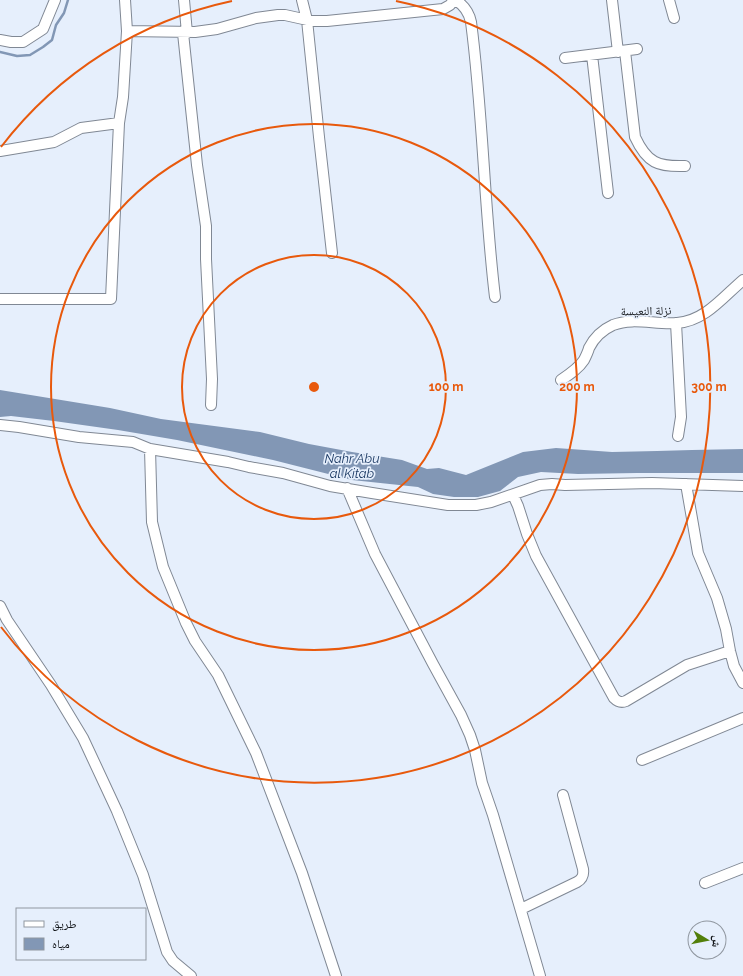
<svg xmlns="http://www.w3.org/2000/svg" width="743" height="976" font-family="Raleway,'Noto Naskh Arabic',sans-serif">
  <rect width="100%" height="100%" fill="#e6effc"/>
  <!-- water -->
  <path fill="#8297b5" d="M0,390L110,408L161,419L260,432L309,444L352,452L402,460L427,469L439,468L466,475L523,452L556,448L612,452L657,451L692,450L743,449V473H637L578,474L541,472L518,477L500,491L478,497H454L433,494L418,487L352,480L273,460L177,440L118,430L54,421L11,416L0,417Z"/>
  <g fill="none" stroke-linecap="round" stroke-linejoin="round">
    <!-- stream -->
    <path stroke="#8297b5" stroke-width="2.5" d="M0,52L17,56L30,55L43,47L52,40L56,25L64,13L68,0"/>
    <!-- minor casing -->
    <g stroke="#808894" stroke-width="12">
      <path id="minor" d="M184,0L187,33
        M302,0L307,20L319,137L332,253
        M455,0C464,5 469,13 471,22C483,113 484,206 495,297
        M612,0L618,52
        M669,0L674,18
        M127,31L195,32L217,29L256,18L278,15H285L312,21H327L443,9L450,5L454,0
        M183,33L197,165L206,226V259L212,379L211,405
        M0,40L11,42H23L43,29L55,0
        M625,51L635,137C647,163 658,167 685,166
        M592,55L608,193
        M565,58L637,49
        M0,151L54,142L81,128L119,123
        M0,299H111L119,123L123,97L127,31L125,0
        M676,323L681,417L678,436
        M561,380C570,374 579,368 584,360C586,356 588,352 589,348C594,338 602,330 613,325C633,317 656,325 677,323C705,321 723,297 743,280
        M0,425L19,427L79,437L133,442L150,449L228,462L249,467L283,473L330,486L372,493L448,505H476L491,502L540,485L552,484L565,485L652,483L743,486
        M150,449L152,522L163,567L186,623L195,641L218,675L256,753L302,873L336,976
        M686,484L698,553L717,598L726,629L730,651L734,666L743,683
        M347,488L375,554L433,664L461,715L470,735L475,750L482,783L493,815L540,976
        M513,495L518,506L527,534L536,556L614,698C618,702 621,703 626,701L687,665L730,651
        M0,606L7,620L51,685L83,738L117,811L143,875L167,952L173,961L191,976
        M642,760L743,718
        M705,883L743,868
        M521,909L577,882C582,879 584,876 583,869L563,795"/>
    </g>
    <!-- minor -->
    <use href="#minor" stroke="#fff" stroke-width="10"/>
  </g>
  <!-- distance rings -->
  <g fill="none" stroke="#e8590c" stroke-width="2">
    <circle cx="314" cy="387" r="132"/>
    <circle cx="314" cy="387" r="263"/>
    <path d="M1 147A395 395 0 0 1 232 1M396 1A395 395 0 1 1 1 627"/>
  </g>
  <g text-anchor="middle" dominant-baseline="central" stroke-width="3.5" stroke-linejoin="round" paint-order="stroke">
    <!-- street labels -->
    <g font-size="12" fill="#101317" stroke="#e6effc">
      <text transform="translate(646 311) rotate(-1)">نزلة النعيسة</text>
    </g>
    <!-- water labels -->
    <g font-size="13" font-style="italic" fill="#1c3a64" stroke="#e6effc">
      <text x="352" y="458">Nahr Abu<tspan x="352" dy="15">al Kitab</tspan></text>
    </g>
  </g>
  <circle cx="314" cy="387" r="6" fill="#e8590c" stroke="#e6effc" stroke-width="2"/>
  <g font-size="12" text-anchor="middle" font-weight="bold" fill="#e8590c" stroke="#e6effc" stroke-width="3.5" stroke-linejoin="round" paint-order="stroke">
    <text x="446" y="391">100 m</text>
    <text x="577" y="391">200 m</text>
    <text x="709" y="391">300 m</text>
  </g>
  <!-- legend -->
  <rect x="16" y="908" width="130" height="52" fill="#e6effc" stroke="#9097a0"/>
  <rect x="24" y="921" width="20" height="6" fill="#ffffff" stroke="#9097a0"/>
  <text x="52" y="928" font-size="12" fill="#101317">طريق</text>
  <rect x="24" y="938" width="20" height="12" fill="#8297b5" stroke="#9097a0"/>
  <text x="52" y="948" font-size="12" fill="#101317">مياه</text>
  <!-- north arrow -->
  <g transform="translate(707 940) rotate(100)"><circle r="19" fill="#e6effc" stroke="#9097a0"/>
  <path d="M0-3L7 15L0 10L-7 15Z" fill="#527f0a"/>
  <text y="-6" font-size="11" font-weight="bold" text-anchor="middle" fill="#101317">ش</text>
  </g>
</svg>
